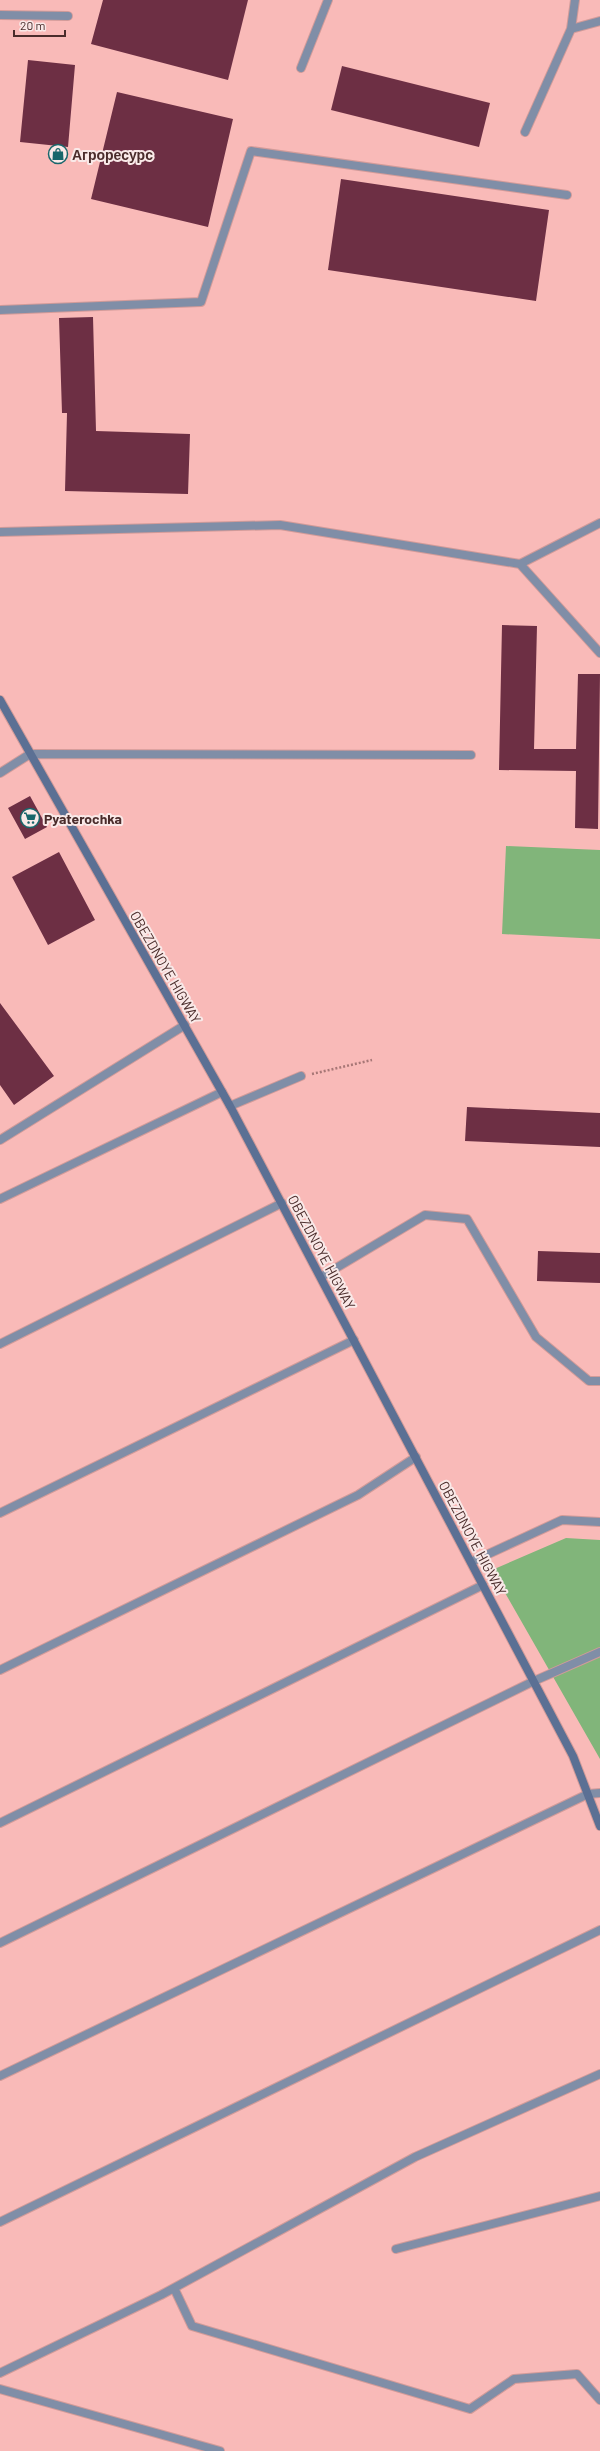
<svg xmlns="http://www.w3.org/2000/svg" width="600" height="2451" font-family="Barlow,sans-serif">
  <rect width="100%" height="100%" fill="#f9bab8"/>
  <!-- garden -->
  <path fill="#81b57a" d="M506,846L600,850V939L502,934Z
    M566,1538L600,1540V1759L492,1570Z"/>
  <!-- building -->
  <path fill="#6d2f44" d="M103,0H248L228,80L91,44Z
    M28,60L75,65L68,147L20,142Z
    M342,66L490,103L479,147L331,110Z
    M117,92L233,119L208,227L91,199Z
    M341,179L549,210L536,301L328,270Z
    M93,317L96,431L190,434L188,494L65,491L67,413H62L59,318Z
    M502,625L537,626L534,749H576L578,674H600L598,829L575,828L576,771L499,770Z
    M30,796L47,827L25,839L8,808Z
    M59,852L95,920L48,945L12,877Z
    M0,1003L54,1076L14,1105L0,1085Z
    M467,1107L600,1113V1147L465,1141Z
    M538,1251L600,1253V1283L537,1281Z"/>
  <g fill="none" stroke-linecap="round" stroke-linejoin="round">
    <!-- service casing -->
    <g stroke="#d29b99" stroke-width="10">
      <path id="service" d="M0,15L68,16
        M571,29L575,0
        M301,68L328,0
        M525,132L571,29L600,21
        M0,310L201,302L251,151L567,195
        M0,532L280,525L520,564L600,523
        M520,564L600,653
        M0,773L30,754L471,755
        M230,1106L301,1076
        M0,1140L185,1025
        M321,1277L425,1215L467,1219L536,1337L589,1381H600
        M471,1562L562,1520L600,1522
        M396,2249L600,2196
        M0,2389L220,2451"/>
    </g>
    <!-- minor casing -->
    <g stroke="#d29b99" stroke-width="10">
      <path id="minor" d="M0,1199L222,1092
        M0,1344L282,1203
        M0,1513L354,1340
        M0,1670L358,1495L416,1457
        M0,1823L483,1585
        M0,1943L534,1681L600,1652
        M0,2076L588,1794L600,1793
        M0,2222L600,1930
        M174,2288L192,2326L470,2409L514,2379L577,2374L600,2400
        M0,2373L161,2295L415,2157L600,2074"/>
    </g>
    <!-- secondary casing -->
    <g stroke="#d29b99" stroke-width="10">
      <path id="secondary" d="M0,700L230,1106L573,1756L600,1826"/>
    </g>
    <!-- path -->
    <path stroke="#a77776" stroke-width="2.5" stroke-dasharray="2 2" stroke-linecap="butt" d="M312,1074L372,1060"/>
    <!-- service -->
    <use href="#service" stroke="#808ea7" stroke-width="8"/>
    <!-- minor -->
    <use href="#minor" stroke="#808ea7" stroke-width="8"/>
    <!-- secondary -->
    <use href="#secondary" stroke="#5b7094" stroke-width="8"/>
  </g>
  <!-- icons -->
  <defs>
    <g id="shop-ring" transform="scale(1)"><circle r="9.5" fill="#f9e9e8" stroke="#18666b" stroke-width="1.5"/><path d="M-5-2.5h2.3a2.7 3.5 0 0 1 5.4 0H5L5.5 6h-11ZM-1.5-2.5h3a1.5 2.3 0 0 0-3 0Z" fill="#18666b"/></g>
    <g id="supermarket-ring" transform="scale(1)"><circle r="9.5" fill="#f9e9e8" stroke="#18666b" stroke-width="1.5"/><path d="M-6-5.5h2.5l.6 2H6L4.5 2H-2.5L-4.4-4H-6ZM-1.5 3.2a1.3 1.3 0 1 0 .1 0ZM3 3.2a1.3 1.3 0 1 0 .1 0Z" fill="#18666b"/></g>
  </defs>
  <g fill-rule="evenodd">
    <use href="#shop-ring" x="58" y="154"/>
    <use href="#supermarket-ring" x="30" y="818"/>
  </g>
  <g text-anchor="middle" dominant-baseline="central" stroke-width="4" stroke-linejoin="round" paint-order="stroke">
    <!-- poi labels -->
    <g font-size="14" font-weight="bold" fill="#4a2c2b" stroke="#f9e9e8" text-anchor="start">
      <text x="72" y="154">Агроресурс</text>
      <text x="44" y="818">Pyaterochka</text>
    </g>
    <!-- street labels -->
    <g font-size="14" fill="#4a2c2b" stroke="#f9e9e8">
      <text transform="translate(166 967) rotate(60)">OBEZDNOYE HIGWAY</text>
      <text transform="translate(322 1252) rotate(62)">OBEZDNOYE HIGWAY</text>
      <text transform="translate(473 1538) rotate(62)">OBEZDNOYE HIGWAY</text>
    </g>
  </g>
  <!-- scale -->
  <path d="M14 30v6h51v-6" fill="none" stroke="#4a2c2b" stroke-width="2"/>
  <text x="20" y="30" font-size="12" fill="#4a2c2b" stroke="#f9e9e8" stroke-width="3" paint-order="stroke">20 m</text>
</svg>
